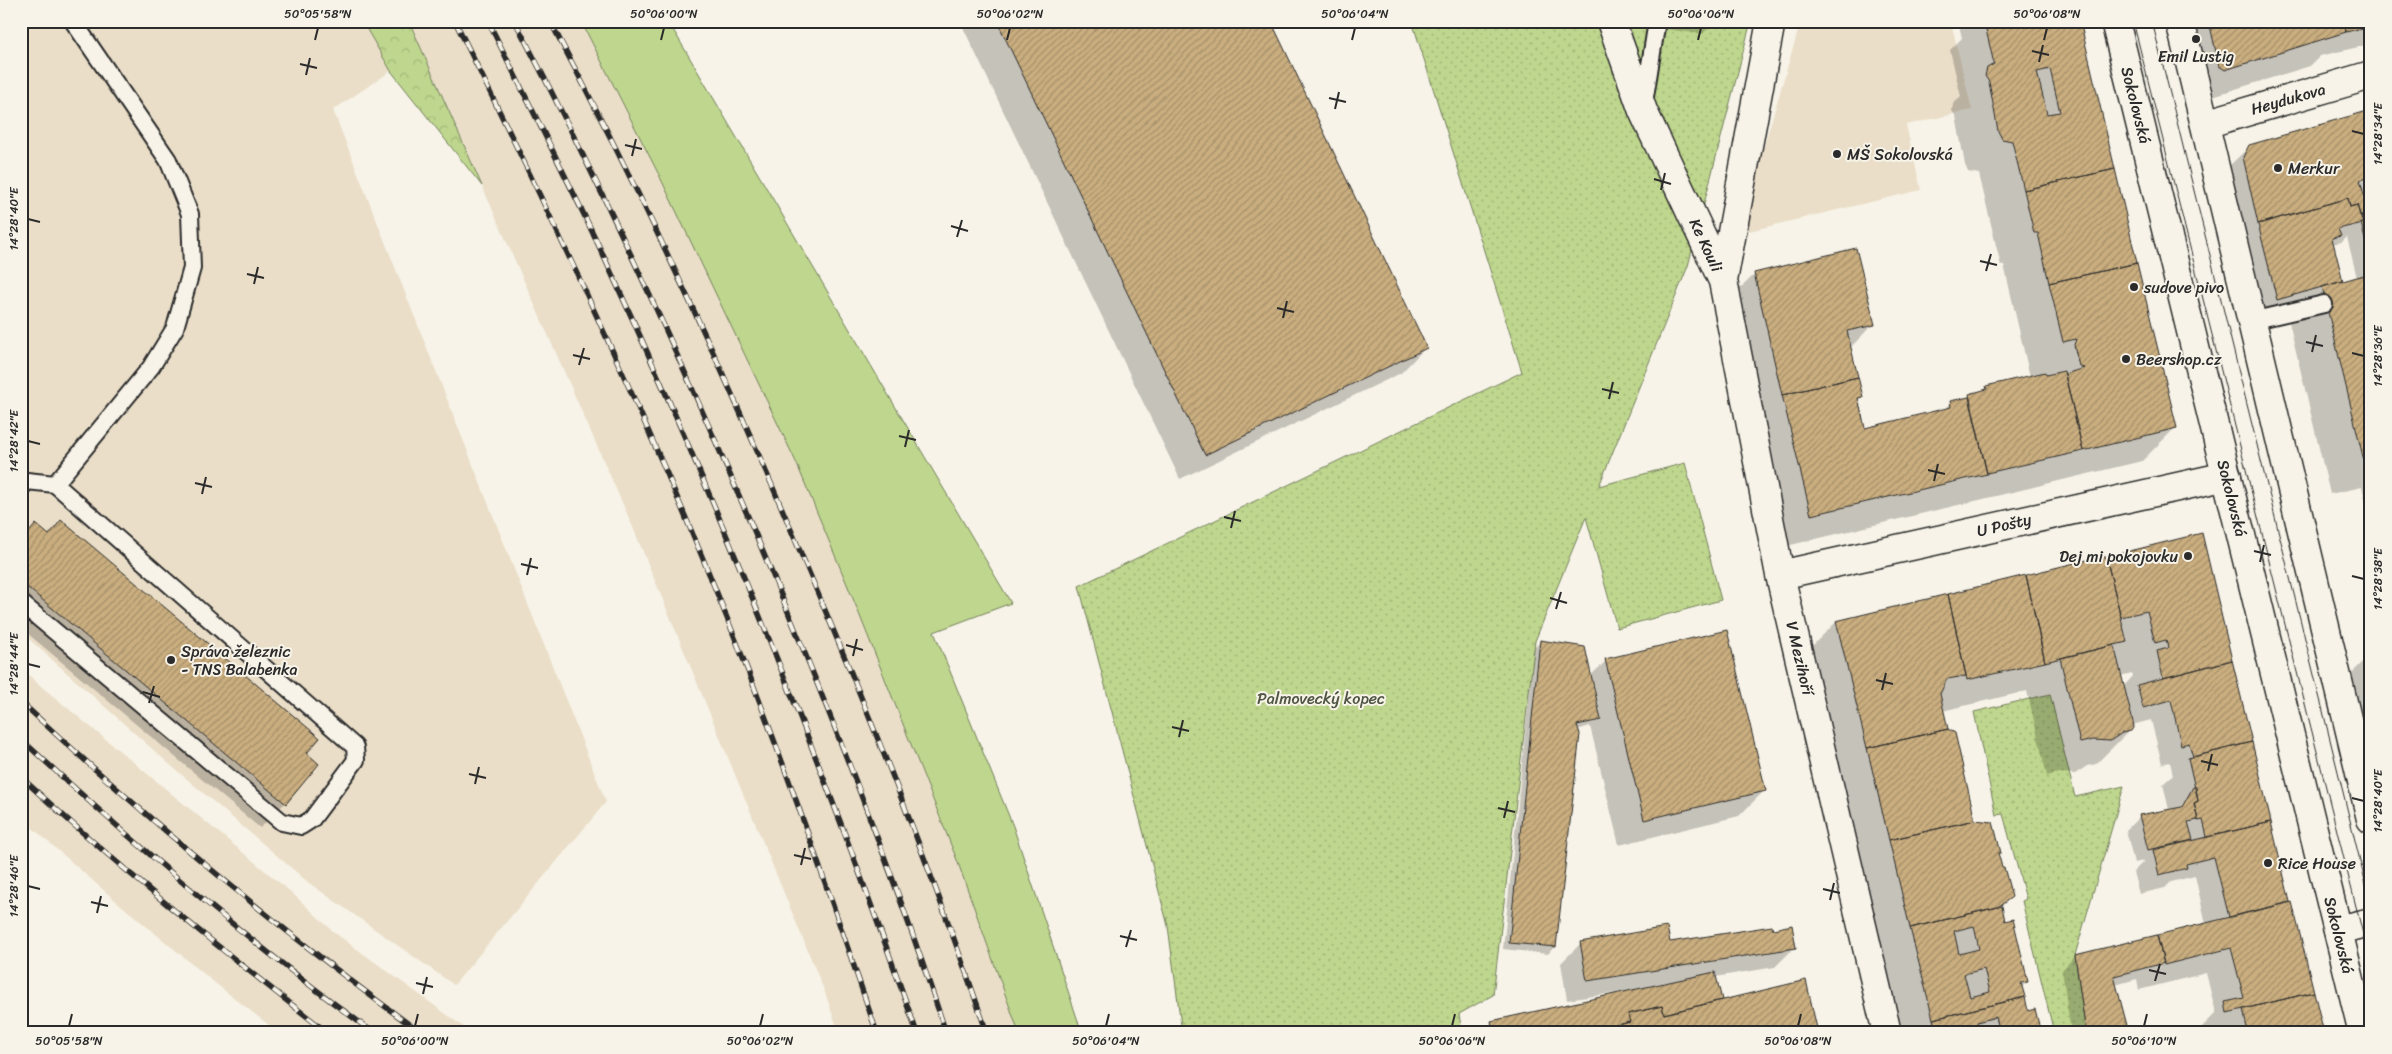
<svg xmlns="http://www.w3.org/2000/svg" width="2392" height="1054" font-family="Sriracha,sans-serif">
  <defs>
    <pattern id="forest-crowns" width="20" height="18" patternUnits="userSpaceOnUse" patternTransform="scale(1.25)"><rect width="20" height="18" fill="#bed68d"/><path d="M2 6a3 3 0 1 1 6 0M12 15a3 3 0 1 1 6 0" fill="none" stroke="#a3b87a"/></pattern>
    <pattern id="park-dots" width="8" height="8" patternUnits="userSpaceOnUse" patternTransform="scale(1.25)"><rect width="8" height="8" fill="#bed68d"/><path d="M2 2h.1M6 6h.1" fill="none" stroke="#a3b87a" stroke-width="1.8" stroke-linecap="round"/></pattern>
    <pattern id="building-hatch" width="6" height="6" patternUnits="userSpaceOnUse" patternTransform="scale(1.25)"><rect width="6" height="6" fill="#caae7f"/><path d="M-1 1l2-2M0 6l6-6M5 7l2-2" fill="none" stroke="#a48e68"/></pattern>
  </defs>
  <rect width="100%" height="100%" fill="#f7f3e8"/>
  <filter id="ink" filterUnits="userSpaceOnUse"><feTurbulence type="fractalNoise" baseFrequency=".02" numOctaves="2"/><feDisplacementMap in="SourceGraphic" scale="10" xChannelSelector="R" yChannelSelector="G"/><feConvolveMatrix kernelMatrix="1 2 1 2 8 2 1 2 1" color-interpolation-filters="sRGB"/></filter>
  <g filter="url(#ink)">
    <!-- built -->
    <path fill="#eadec8" d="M21,21H362L391,71L333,110L606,802L454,985L309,883L168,763L21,632Z
      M409,21H581L659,175L796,462L854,601L957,860L1019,1033H839L824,990L632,525Z
      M1801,21H1955L1951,22L1972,110L1906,125L1921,190L1749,231V202L1753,183Z
      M21,667L36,682L292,893L335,933L472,1033H279L215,983L116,901L21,818Z"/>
    <!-- grass -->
    <path fill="#bed68d" stroke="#74805c" d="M581,21H668L1011,603L934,632L1013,826L1082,1033H1019L957,860L854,601L796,462L659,175Z"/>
    <!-- forest -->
    <path fill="url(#forest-crowns)" stroke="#74805c" d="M362,21H409L482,186L391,71Z"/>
    <!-- park -->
    <path fill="url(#park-dots)" stroke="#74805c" d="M1412,21H1672L1710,28L1711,21H1751L1688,266L1599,486L1685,463L1721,600L1617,628L1586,517L1535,641L1493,995L1459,1014L1462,1033H1182L1168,926L1079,586L1522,372Z
      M2050,694L2075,797L2124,786L2075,955L2086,1033H2054L2022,901L2026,899L2003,814L1996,815L1974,712Z"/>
    <!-- shadow -->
    <path fill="#0003" fill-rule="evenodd" d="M960,21H1270L1426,347L1401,373L1180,479Z
      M1667,21H1710L1709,28L1702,34L1666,29Z
      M1958,21H2079L2176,427L2142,461L1778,548L1721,307L1755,274L1873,324L1850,348L1862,396L1857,401L1864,429L1944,410L1951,403L1965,399L1970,395L1983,392L1987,388L2030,377L2004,265L2001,266L1979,174L1968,172L1965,165L1956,116L1952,111L1953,104L1961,97L1950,50L1962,38Z
      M2168,21H2371V44L2320,56L2310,66L2190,103Z
      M2371,112V211L2368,212L2369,214H2371V524L2362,487L2330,494L2289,322L2305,305L2257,320L2224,178L2229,166L2250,146ZM2347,237L2357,278L2342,283L2332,244L2342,242Z
      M61,522L305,753L285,803L260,828L21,628V540L36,525L48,536Z
      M2201,535L2289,902L2286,905L2323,1033H2201L2200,1029L2216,1013L2206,973L2139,990L2137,979L2115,985L2127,1033H2071L2062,970L2075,956L2206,924L2195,876L2171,882L2165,888L2139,894L2133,872L2144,861L2134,863L2126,830L2140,816L2169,810L2163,784L2173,775L2170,762L2162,764L2151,720L2132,725L2130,730L2096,764L2087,766L2075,774L2059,773L2047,776L2027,691L1942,711L1974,821L1999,852L1997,855L2011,897L2001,907L2004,922L2027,982L2021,988L2027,1012L2039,1033H1894L1803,655L1836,622ZM2132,673L2133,676L2123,687L2120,676Z
      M1541,641L1590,676L1606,661L1765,790L1739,816L1619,845L1590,726L1577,730L1554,947L1548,954L1503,949L1534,648Z
      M2366,659H2371V853L2332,693Z
      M1772,930L1795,947L1775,967L1715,977L1721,1002L1817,1033H1481L1492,1022L1621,994V992L1567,1000L1561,963L1581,943L1669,944Z"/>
    <!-- building -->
    <path fill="url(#building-hatch)" stroke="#2b2b2b" fill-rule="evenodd" d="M997,21H1271L1427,348L1205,455Z
      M1672,21H1711L1710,28Z
      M1984,21H2080L2115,169L2024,190L2012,141L2002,139L1998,131L1989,82L1985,76L1987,68L1994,64ZM2050,69L2060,112L2047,114L2037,72Z
      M2209,21H2344L2346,32L2225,70L2219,66Z
      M2344,21H2371V26L2346,32Z
      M2371,110V176L2360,180L2369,213L2360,216L2357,205L2350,207L2348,198L2258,224L2243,157L2249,145Z
      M2115,169L2137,263L2049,283L2038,233H2034L2024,190Z
      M2348,198L2350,207L2357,205L2363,223L2338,229L2341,236L2332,238L2343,281L2277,300L2258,224Z
      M2371,212V265L2361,223H2363L2361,215Z
      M1856,248L1875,325L1847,331L1858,377L1782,395L1754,273Z
      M2137,263L2177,428L2083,451L2065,374L2084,368L2079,366L2074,345L2076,339L2063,342L2049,283Z
      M2371,273V460L2364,461L2322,287Z
      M2064,371L2083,451L1987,473L1969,394L1987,389L1986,386L2045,372L2046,375Z
      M1858,377L1863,397L1858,398L1865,428L1951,407L1950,401L1969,397L1987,474L1811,515L1782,395Z
      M2371,460V491L2364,461Z
      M61,520L320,738L307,753L319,764L286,804L21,582V541L36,524L49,535Z
      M2202,533L2232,660L2163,678L2157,651L2168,648L2166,640L2155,643L2147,611L2121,617L2106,557Z
      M2099,557H2106L2127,642L2045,662L2026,575Z
      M2026,575L2045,662L1967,680L1948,594Z
      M1948,594L1966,676L1947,679L1940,694L1948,729L1867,748L1836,621Z
      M1727,630L1766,791L1644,820L1605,659Z
      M1540,640L1585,647L1601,720L1577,725L1580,734L1556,947L1509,943Z
      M2114,645L2134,726L2131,731L2122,733L2110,741L2093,740L2080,743L2060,658Z
      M2365,658H2371V683Z
      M2232,660L2252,742L2193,757L2189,743L2181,745L2171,700L2143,708L2137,685Z
      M1948,729L1955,733L1975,820L1889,840L1867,748Z
      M2252,742L2271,822L2207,837L2203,820L2198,821V820L2194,803L2198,801L2188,758Z
      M2193,787H2196L2198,801L2194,803L2198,820L2188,822L2193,840L2148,850L2139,815L2182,807Z
      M1975,820L1993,822L2001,853H1998L2002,867H2004L2012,897L1998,907L1910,928L1889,840Z
      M2271,822L2290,902L2229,917L2214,857L2186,864L2187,868L2159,875L2153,850Z
      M2292,902L2314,992L2227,1013L2225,1002L2244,998L2231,948L2164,965L2157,935Z
      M2002,906L2005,921L2013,919L2028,982L2021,983L2025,997L1933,1019L1910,928ZM1974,926L1979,949L1959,954L1954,931ZM1984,969L1990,992L1970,997L1964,974Z
      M1792,925L1796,948L1587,981L1580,942L1667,927L1670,942L1772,926L1773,929Z
      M2157,935L2164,963L2114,976L2129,1033H2086L2075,955Z
      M1715,972L1722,1000L1664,1014L1662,1006L1628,1014L1630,1022L1584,1033H1494L1491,1021Z
      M1806,980L1818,1033H1584L1630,1022L1628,1014L1662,1006L1664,1014Z
      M2314,992L2324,1033H2248L2243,1009Z
      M2025,997L2028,1011L2035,1009L2041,1033H2000L1996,1017L1977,1022L1979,1033H1936L1933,1019Z"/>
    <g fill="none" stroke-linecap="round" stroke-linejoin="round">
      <!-- service casing -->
      <g stroke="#2b2b2b" stroke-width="20">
        <path id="service" d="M1644,103L1657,21
          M2251,321L2324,304
          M55,484L151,367L175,328L192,268L190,214L168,160L73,21
          M21,488L27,481L55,484L355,747L356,760L312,819L301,826L282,822L21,603"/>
      </g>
      <!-- minor casing -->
      <g stroke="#2b2b2b" stroke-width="31">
        <path id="minor" d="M1611,21L1643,111L1723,281L1780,575L1887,1033
          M2205,124L2371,75
          M1723,281L1771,21
          M1780,575L2227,476
          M2338,930L2371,922"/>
      </g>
      <!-- secondary casing -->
      <g stroke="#2b2b2b" stroke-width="31">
        <path id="secondary" d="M2115,21L2363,1033
          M2180,21L2371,819"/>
      </g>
      <!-- service -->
      <use href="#service" stroke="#f7f3e8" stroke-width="16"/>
      <!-- minor -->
      <use href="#minor" stroke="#f7f3e8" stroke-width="28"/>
      <!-- secondary -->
      <use href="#secondary" stroke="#f7f3e8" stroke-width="28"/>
      <!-- tram -->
      <path stroke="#2b2b2b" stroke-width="1" d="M2133,21L2371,966
        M2152,21L2371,905"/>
      <!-- rail casing -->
      <g stroke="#2b2b2b" stroke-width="5.5">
        <path id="rail" d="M455,21C552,217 646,415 727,618C782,754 829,894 877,1033
          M488,21C527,100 568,179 605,259C722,512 825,770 917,1033
          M515,21C610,202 695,389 774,578C836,727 896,879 946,1033
          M550,21C644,197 728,379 805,563C871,717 933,874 987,1033
          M21,702C148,820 281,931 421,1033
          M21,739C133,843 250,943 374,1033
          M21,777C119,868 223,951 328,1033"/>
      </g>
      <!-- rail -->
      <use href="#rail" stroke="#f7f3e8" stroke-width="4" stroke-dasharray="11" stroke-linecap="butt"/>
    </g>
  </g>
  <!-- ticks -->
  <path fill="none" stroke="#2b2b2b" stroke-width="2" d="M315,40L318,28M661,40L664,28M1007,40L1010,28M1352,40L1355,28M1698,40L1701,28M2044,40L2047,28M2032,51L2049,55M2039,62L2043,45M300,64L317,68M306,75L310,58M1329,98L1346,102M1335,109L1339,92M2352,131L2364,134M625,145L642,149M632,156L636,139M1654,179L1671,184M1661,190L1665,173M28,219L40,222M951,226L968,231M957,237L962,220M1980,261L1997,265M1986,271L1991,254M247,274L264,278M254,284L258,267M1277,308L1294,312M1283,318L1287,301M2306,342L2323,346M2312,352L2316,335M2352,353L2364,356M573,355L590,359M579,365L584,348M1602,389L1619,393M1609,399L1613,382M899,436L916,440M28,441L40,444M905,447L909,430M1928,470L1945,474M1934,481L1938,464M195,483L212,487M202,494L206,477M1224,517L1241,521M1231,528L1235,511M2254,551L2271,555M2260,562L2264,545M521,564L538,568M527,575L531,558M2352,576L2364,579M1550,598L1567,603M1556,609L1561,592M846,645L863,650M853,656L857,639M28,664L40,667M1876,680L1893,684M1882,690L1886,673M143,692L160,697M149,703L154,686M1172,727L1189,731M1179,737L1183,720M2201,761L2218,765M2208,771L2212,754M469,774L486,778M475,784L479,767M2352,798L2364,801M1498,808L1515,812M1504,818L1508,801M794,855L811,859M801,865L805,848M28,886L40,889M1823,889L1840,893M1830,900L1834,883M91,902L108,906M97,913L101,896M1120,936L1137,940M1126,947L1131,930M2149,970L2166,974M2155,981L2160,964M416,983L433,987M423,994L427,977M69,1026L72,1014M415,1026L418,1014M760,1026L763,1014M1106,1026L1109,1014M1452,1026L1455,1014M1798,1026L1801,1014M2144,1026L2147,1014"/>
  <!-- markers -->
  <g fill="#2b2b2b" stroke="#f7f3e8" stroke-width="2">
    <circle cx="2196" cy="39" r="5"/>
    <circle cx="1837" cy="154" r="5"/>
    <circle cx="2278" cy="168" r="5"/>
    <circle cx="2134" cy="287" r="5"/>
    <circle cx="2126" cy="359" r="5"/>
    <circle cx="2188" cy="556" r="5"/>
    <circle cx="171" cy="660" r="5"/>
    <circle cx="2268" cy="863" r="5"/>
  </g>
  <g text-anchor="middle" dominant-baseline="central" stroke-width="4" stroke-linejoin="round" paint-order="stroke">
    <!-- poi labels -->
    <g font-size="16" fill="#2b2b2b" stroke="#f7f3e8" text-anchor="start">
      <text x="2196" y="56" text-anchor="middle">Emil Lustig</text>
      <text x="1847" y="154">MŠ Sokolovská</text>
      <text x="2288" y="168">Merkur</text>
      <text x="2144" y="287">sudove pivo</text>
      <text x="2136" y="359">Beershop.cz</text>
      <text x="2178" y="556" text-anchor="end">Dej mi pokojovku</text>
      <text x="181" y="651">Správa železnic<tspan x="181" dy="18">- TNS Balabenka</tspan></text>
      <text x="2278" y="863">Rice House</text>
    </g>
    <!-- street labels -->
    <g font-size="16" fill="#2b2b2b" stroke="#f7f3e8">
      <text transform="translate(2288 99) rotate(-16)">Heydukova</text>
      <text transform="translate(2136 105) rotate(76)">Sokolovská</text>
      <text transform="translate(1706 245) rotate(65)">Ke Kouli</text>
      <text transform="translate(2232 498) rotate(76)">Sokolovská</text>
      <text transform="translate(2004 525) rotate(-13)">U Pošty</text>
      <text transform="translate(1800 658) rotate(77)">V Mezihoří</text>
      <text transform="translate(2339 935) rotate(76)">Sokolovská</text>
    </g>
    <!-- park labels -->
    <g font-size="16" fill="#505644" stroke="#f7f3e8">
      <text x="1321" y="698">Palmovecký kopec</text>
    </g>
  </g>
  <!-- margin -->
  <rect width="2392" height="1054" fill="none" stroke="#f7f3e8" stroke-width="55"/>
  <rect x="28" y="28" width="2336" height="998" fill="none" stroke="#2b2b2b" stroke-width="2"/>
  <g font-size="12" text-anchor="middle" fill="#2b2b2b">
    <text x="318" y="18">50°05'58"N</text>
    <text x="664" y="18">50°06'00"N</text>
    <text x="1010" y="18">50°06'02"N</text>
    <text x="1355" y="18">50°06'04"N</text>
    <text x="1701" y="18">50°06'06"N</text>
    <text x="2047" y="18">50°06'08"N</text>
    <text transform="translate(2378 134) rotate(-90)" y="4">14°28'34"E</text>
    <text transform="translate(14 219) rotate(-90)" y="4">14°28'40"E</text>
    <text transform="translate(2378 356) rotate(-90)" y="4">14°28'36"E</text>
    <text transform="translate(14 441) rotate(-90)" y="4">14°28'42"E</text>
    <text transform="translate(2378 579) rotate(-90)" y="4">14°28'38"E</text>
    <text transform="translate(14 664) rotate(-90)" y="4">14°28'44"E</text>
    <text transform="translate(2378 801) rotate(-90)" y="4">14°28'40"E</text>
    <text transform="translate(14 886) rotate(-90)" y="4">14°28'46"E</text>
    <text x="69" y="1045">50°05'58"N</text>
    <text x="415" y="1045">50°06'00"N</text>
    <text x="760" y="1045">50°06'02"N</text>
    <text x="1106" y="1045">50°06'04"N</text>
    <text x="1452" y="1045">50°06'06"N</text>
    <text x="1798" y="1045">50°06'08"N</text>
    <text x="2144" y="1045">50°06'10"N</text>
  </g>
</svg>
